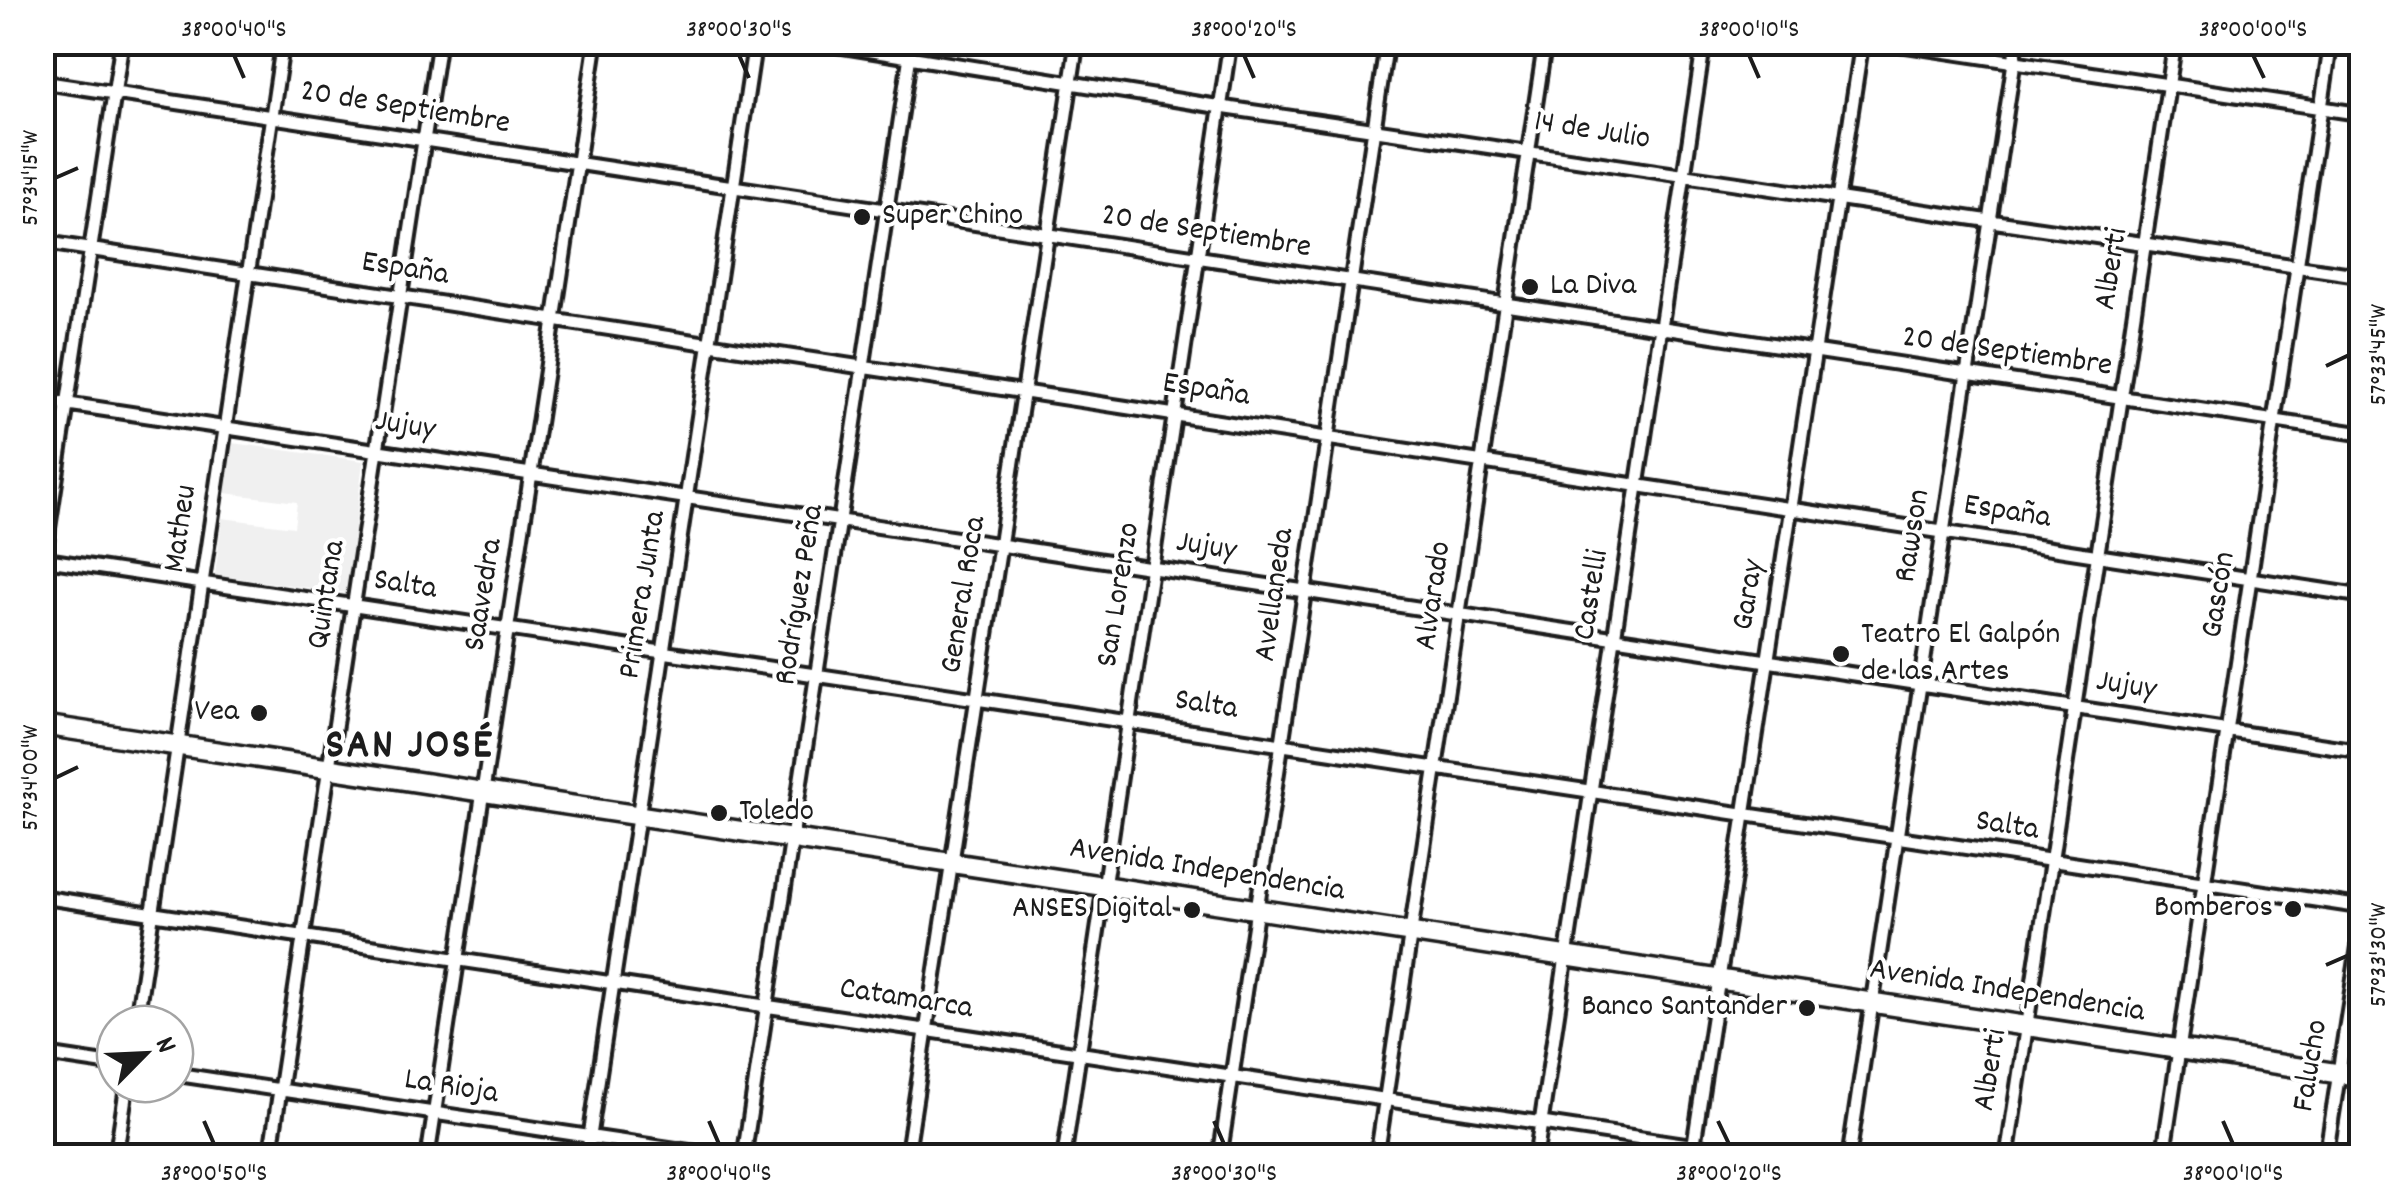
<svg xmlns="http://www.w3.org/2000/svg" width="2404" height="1199" font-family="Dekko,sans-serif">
  <rect width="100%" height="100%" fill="#fff"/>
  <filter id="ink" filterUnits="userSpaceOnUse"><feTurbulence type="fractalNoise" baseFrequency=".01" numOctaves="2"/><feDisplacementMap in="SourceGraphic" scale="20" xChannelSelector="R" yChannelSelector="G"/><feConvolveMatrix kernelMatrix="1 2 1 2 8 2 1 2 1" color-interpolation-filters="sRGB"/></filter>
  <g filter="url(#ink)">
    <!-- built -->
    <path fill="#f0f0f0" d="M232,443L363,461L347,593L215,575L222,518L294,527L297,502L225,493Z"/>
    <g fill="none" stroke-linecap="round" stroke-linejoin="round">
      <!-- minor casing -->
      <g stroke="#1c1c1c" stroke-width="19">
        <path id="minor" d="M815,42L1221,107L2362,276
          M1883,42L2362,114
          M42,82L2362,434
          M42,242L2362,596
          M42,400L2362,751
          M42,559L2362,907
          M42,571L122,42
          M42,897L1761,1156
          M136,1024L283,42
          M42,1054L115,1065
          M175,1074L719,1156
          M116,1156L127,1084
          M270,1156L439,42
          M428,1156L596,42
          M587,1156L755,42
          M744,1156L912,42
          M907,1156L1077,42
          M1064,1156L1230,42
          M1220,1156L1387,42
          M1377,1156L1545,42
          M1536,1156L1704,42
          M1692,1156L1862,42
          M1849,1156L2017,42
          M2007,1156L2175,42
          M2163,1156L2331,42
          M2326,1156L2362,924"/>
      </g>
      <!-- primary casing -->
      <g stroke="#1c1c1c" stroke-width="25">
        <path id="primary" d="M42,725L2362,1077"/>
      </g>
      <!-- minor -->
      <use href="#minor" stroke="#fff" stroke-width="11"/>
      <!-- primary -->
      <use href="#primary" stroke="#fff" stroke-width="18"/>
    </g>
  </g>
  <!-- ticks -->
  <path fill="none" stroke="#1c1c1c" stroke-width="4" d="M234,55L244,78M739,55L749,78M1244,55L1254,78M1749,55L1759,78M2253,55L2264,78M55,178L78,168M2326,366L2349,355M55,778L78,767M2326,965L2349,955M204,1121L214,1144M709,1121L719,1144M1214,1121L1224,1144M1718,1121L1729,1144M2223,1121L2233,1144"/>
  <!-- markers -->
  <g fill="#1c1c1c" stroke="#fff" stroke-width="4">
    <circle cx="862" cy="217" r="10"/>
    <circle cx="1530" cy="287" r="10"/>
    <circle cx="1841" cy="654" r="10"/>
    <circle cx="259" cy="713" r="10"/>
    <circle cx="719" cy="813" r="10"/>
    <circle cx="2293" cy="909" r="10"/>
    <circle cx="1192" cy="910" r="10"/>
    <circle cx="1807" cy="1008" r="10"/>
  </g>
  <g text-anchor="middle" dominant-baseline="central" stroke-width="8" stroke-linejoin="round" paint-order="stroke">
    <!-- street labels -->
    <g font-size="32" fill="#1c1c1c" stroke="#fff">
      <text transform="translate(405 109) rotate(9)">20 de Septiembre</text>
      <text transform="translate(1592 132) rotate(9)">14 de Julio</text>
      <text transform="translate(1206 233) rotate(9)">20 de Septiembre</text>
      <text transform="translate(2113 269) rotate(-81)">Alberti</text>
      <text transform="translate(405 270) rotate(9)">España</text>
      <text transform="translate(2007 353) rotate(8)">20 de Septiembre</text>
      <text transform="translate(1206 391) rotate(9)">España</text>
      <text transform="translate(405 427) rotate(9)">Jujuy</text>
      <text transform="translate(2007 513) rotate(9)">España</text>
      <text transform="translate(182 529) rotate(-82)">Matheu</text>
      <text transform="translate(1914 536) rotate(-81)">Rawson</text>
      <text transform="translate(1206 548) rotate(9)">Jujuy</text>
      <text transform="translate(405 586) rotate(9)">Salta</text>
      <text transform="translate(328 595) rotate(-81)">Quintana</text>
      <text transform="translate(485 595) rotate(-81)">Saavedra</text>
      <text transform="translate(644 595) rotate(-81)">Primera Junta</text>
      <text transform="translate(801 595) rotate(-81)">Rodríguez Peña</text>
      <text transform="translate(965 595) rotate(-81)">General Roca</text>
      <text transform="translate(1120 595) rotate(-81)">San Lorenzo</text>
      <text transform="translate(1276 595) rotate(-82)">Avellaneda</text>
      <text transform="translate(1593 595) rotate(-81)">Castelli</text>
      <text transform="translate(1750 595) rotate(-81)">Garay</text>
      <text transform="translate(2220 595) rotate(-81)">Gascón</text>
      <text transform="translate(1435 596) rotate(-82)">Alvarado</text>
      <text transform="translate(2126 687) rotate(9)">Jujuy</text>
      <text transform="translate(1206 706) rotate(9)">Salta</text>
      <text transform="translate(2007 827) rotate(9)">Salta</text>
      <text transform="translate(1207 871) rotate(9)">Avenida Independencia</text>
      <text transform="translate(2007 992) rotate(9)">Avenida Independencia</text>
      <text transform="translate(906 1000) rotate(9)">Catamarca</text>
      <text transform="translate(2312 1066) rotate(-81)">Falucho</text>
      <text transform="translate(1992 1070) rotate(-81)">Alberti</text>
      <text transform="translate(451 1088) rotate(9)">La Rioja</text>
    </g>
    <!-- poi labels -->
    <g font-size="32" fill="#1c1c1c" stroke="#fff" text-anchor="start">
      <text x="882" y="217">Super Chino</text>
      <text x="1550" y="287">La Diva</text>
      <text x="1861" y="636">Teatro El Galpón<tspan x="1861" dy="37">de las Artes</tspan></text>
      <text x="239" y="713" text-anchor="end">Vea</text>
      <text x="739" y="813">Toledo</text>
      <text x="2273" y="909" text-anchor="end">Bomberos</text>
      <text x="1172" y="910" text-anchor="end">ANSES Digital</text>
      <text x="1787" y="1008" text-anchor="end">Banco Santander</text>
    </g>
    <!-- district labels -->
    <g font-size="42" font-weight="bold" letter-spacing="2.5" fill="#1c1c1c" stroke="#fff">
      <text x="410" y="748">SAN JOSÉ</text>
    </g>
  </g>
  <!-- margin -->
  <rect width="2404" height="1199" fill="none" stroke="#fff" stroke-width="110"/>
  <!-- north arrow -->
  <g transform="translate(145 1054) rotate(66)"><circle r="48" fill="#ffffff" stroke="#a4a4a4" stroke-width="2.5"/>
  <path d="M0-8L18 38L0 25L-18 38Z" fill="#1c1c1c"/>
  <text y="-15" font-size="28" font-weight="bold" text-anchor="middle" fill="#1c1c1c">N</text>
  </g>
  <rect x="55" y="55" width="2294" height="1089" fill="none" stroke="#1c1c1c" stroke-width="4"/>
  <g font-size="25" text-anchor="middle" fill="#1c1c1c">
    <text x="234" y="36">38°00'40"S</text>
    <text x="739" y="36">38°00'30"S</text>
    <text x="1244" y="36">38°00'20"S</text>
    <text x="1749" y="36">38°00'10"S</text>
    <text x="2253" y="36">38°00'00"S</text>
    <text transform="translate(28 178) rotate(-90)" y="9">57°34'15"W</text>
    <text transform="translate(2376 355) rotate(-90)" y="9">57°33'45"W</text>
    <text transform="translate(28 778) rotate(-90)" y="9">57°34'00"W</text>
    <text transform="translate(2376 955) rotate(-90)" y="9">57°33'30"W</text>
    <text x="214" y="1180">38°00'50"S</text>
    <text x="719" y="1180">38°00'40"S</text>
    <text x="1224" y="1180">38°00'30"S</text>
    <text x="1729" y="1180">38°00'20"S</text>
    <text x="2233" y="1180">38°00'10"S</text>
  </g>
</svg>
